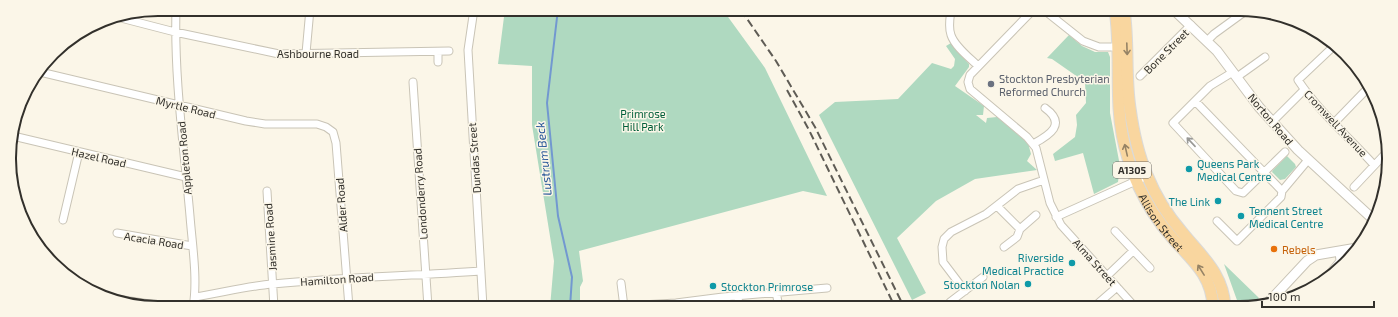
<svg xmlns="http://www.w3.org/2000/svg" width="1398" height="317" font-family="'Exo 2',sans-serif">
  <rect width="100%" height="100%" fill="#fbf6e8"/>
  <!-- green -->
  <path fill="#afd9c0" d="M505,9L723,10L765,68L827,196L803,191L579,251L583,281L580,287V307H550L554,261L532,125V66L498,64Z
    M1069,35L1082,46L1095,52H1108L1110,57V113L1120,166L1118,182L1094,194L1083,153L1055,161L1053,154L1075,137L1077,125L1076,115L1086,103L1085,82L1052,59L1047,58Z
    M951,43L969,64V67L955,86L984,106L983,115H976L986,123L987,118L997,117L1028,143L1031,154L1027,161L1037,170L975,179L936,201L897,238L926,293L912,300L819,115L835,102L898,99L932,63L951,69L954,66L955,59L946,46Z
    M1287,156L1295,164L1296,167L1285,179L1280,180L1272,172L1273,170Z
    M1224,264L1259,298L1249,307H1241L1238,303Z"/>
  <g fill="none" stroke-linecap="round" stroke-linejoin="round">
    <!-- stream -->
    <path stroke="#7298d0" stroke-width="2" d="M558,9L547,103L558,216L572,277L570,307"/>
    <!-- minor casing -->
    <g stroke="#c9c4b6" stroke-width="9">
      <path id="minor" d="M176,9C174,78 184,147 190,216C192,243 198,280 193,307
        M474,9L468,50L483,307
        M951,10C950,18 948,27 951,35C955,47 970,58 978,66
        M1033,10L970,75L968,82L970,89L1027,137L1036,148L1050,203L1061,225L1135,307
        M1044,10L1083,41L1099,47H1117
        M117,17L175,32L279,54L449,51
        M1207,41L1214,34L1247,10
        M1334,46L1298,80C1319,112 1349,137 1374,165
        M306,53L310,9
        M438,62V52
        M40,72L246,121L265,124H317L326,127L333,132L336,143L349,307
        M1233,72L1210,86L1173,123L1236,191L1243,193L1285,152
        M1140,76L1191,25
        M1237,77L1265,57
        M413,82L428,307
        M1195,101L1282,191
        M1272,122L1304,90
        M1334,123L1368,88
        M13,136L186,177
        M1033,144C1050,135 1067,124 1045,108
        M1354,187L1386,153
        M267,191L274,307
        M997,206L1020,229
        M1056,217L1147,176
        M63,220L79,152
        M1217,221L1237,241L1281,197L1282,191L1308,160
        M1115,231L1150,268
        M117,233L192,246
        M1004,247L1017,237L1020,229L1036,215
        M1330,275L1331,272L1340,261L1339,251
        M1107,276L1133,251
        M621,283L624,307
        M965,291L943,262L942,247L944,239L951,232L986,214L1018,189L1044,180
        M776,292L779,307
        M738,296L739,307
        M195,297C221,293 247,286 273,284C342,277 412,276 481,271
        M117,299L169,307
        M950,302L983,277
        M624,306L676,303L723,297L827,288
        M1094,307L1117,287"/>
    </g>
    <!-- tertiary casing -->
    <g stroke="#c9c4b6" stroke-width="11">
      <path id="tertiary" d="M1174,10L1217,51L1259,107L1298,150L1375,221
        M1266,305L1307,261L1316,255L1357,248"/>
    </g>
    <!-- primary casing -->
    <g stroke="#dadad9" stroke-width="13">
      <g id="primary">
        <path id="s1" d="M1115,10C1120,42 1117,75 1119,108C1121,145 1133,180 1152,211C1159,222 1166,231 1174,240C1193,261 1212,276 1213,307"/>
        <path d="M1124,10C1129,42 1125,75 1130,108C1133,130 1138,154 1147,175C1155,195 1168,216 1182,232C1202,257 1223,273 1225,307"/>
      </g>
    </g>
    <!-- minor -->
    <use href="#minor" stroke="#fff" stroke-width="7"/>
    <!-- tertiary -->
    <use href="#tertiary" stroke="#fff" stroke-width="9"/>
    <!-- primary -->
    <use href="#primary" stroke="#f9d69f" stroke-width="11"/>
    <!-- rail -->
    <path stroke="#5f5c55" stroke-width="2" stroke-dasharray="8 4" stroke-linecap="butt" d="M741,10L776,61L815,127L904,307
      M787,90L809,130L895,307"/>
  </g>
  <!-- one-way arrows -->
  <defs><path id="oneway-shaft" d="M-6 0H5M1.5-3L5.5 0L1.5 3" fill="none" stroke-width="1.6" stroke-linecap="round" stroke-linejoin="round"/></defs>
  <g stroke="#968365">
    <use href="#oneway-shaft" transform="translate(1127 49) rotate(88)"/>
    <use href="#oneway-shaft" transform="translate(1126 150) rotate(-103)"/>
    <use href="#oneway-shaft" transform="translate(1201 270) rotate(-122)"/>
  </g>
  <use stroke="#989895" href="#oneway-shaft" transform="translate(1191 142) rotate(-133)"/>
  <!-- markers -->
  <circle fill="#6b7280" stroke="#fbf6e8" stroke-width="1.5" cx="991" cy="84" r="4"/>
  <g fill="#0f9aa8" stroke="#fbf6e8" stroke-width="1.5">
    <circle cx="1189" cy="169" r="4"/>
    <circle cx="1218" cy="201" r="4"/>
    <circle cx="1241" cy="216" r="4"/>
    <circle cx="1072" cy="263" r="4"/>
    <circle cx="1028" cy="284" r="4"/>
    <circle cx="713" cy="286" r="4"/>
  </g>
  <circle fill="#e8710a" stroke="#fbf6e8" stroke-width="1.5" cx="1274" cy="249" r="4"/>
  <g text-anchor="middle" dominant-baseline="central" stroke-width="3" stroke-linejoin="round" paint-order="stroke">
    <!-- shield labels -->
    <rect fill="#fbf6e8" stroke="#6e6b64" stroke-width="1" x="1113" y="162" width="38" height="16" rx="3"/>
    <g font-size="10" font-weight="bold" fill="#32302b">
      <text x="1132" y="170">A1305</text>
    </g>
    <!-- street labels -->
    <g font-size="11" fill="#32302b" stroke="#fbf6e8">
      <text transform="translate(1166 51) rotate(-45)">Bone Street</text>
      <text x="318" y="53">Ashbourne Road</text>
      <text transform="translate(186 107) rotate(14)">Myrtle Road</text>
      <text transform="translate(1271 119) rotate(50)">Norton Road</text>
      <text transform="translate(1336 123) rotate(47)">Cromwell Avenue</text>
      <text transform="translate(99 157) rotate(13)">Hazel Road</text>
      <text transform="translate(184 158) rotate(-95)">Appleton Road</text>
      <text transform="translate(474 158) rotate(-94)">Dundas Street</text>
      <text transform="translate(420 194) rotate(-94)">Londonderry Road</text>
      <text transform="translate(341 205) rotate(-94)">Alder Road</text>
      <text stroke="none"><textPath href="#s1" startOffset="222">Allison Street</textPath></text>
      <text transform="translate(270 237) rotate(-94)">Jasmine Road</text>
      <text transform="translate(154 240) rotate(9)">Acacia Road</text>
      <text transform="translate(1095 262) rotate(48)">Alma Street</text>
      <text transform="translate(337 279) rotate(-4)">Hamilton Road</text>
    </g>
    <!-- worship labels -->
    <g font-size="11" fill="#5b616d" stroke="#fbf6e8" text-anchor="start">
      <text x="999" y="78">Stockton Presbyterian<tspan x="999" dy="13">Reformed Church</tspan></text>
    </g>
    <!-- park labels -->
    <g font-size="11" fill="#005e39" stroke="#fbf6e8">
      <text x="643" y="113">Primrose<tspan x="643" dy="13">Hill Park</tspan></text>
    </g>
    <!-- culture labels -->
    <g font-size="11" fill="#0d838f" stroke="#fbf6e8" text-anchor="start">
      <text x="1197" y="163">Queens Park<tspan x="1197" dy="13">Medical Centre</tspan></text>
      <text x="1210" y="201" text-anchor="end">The Link</text>
      <text x="1249" y="210">Tennent Street<tspan x="1249" dy="13">Medical Centre</tspan></text>
      <text x="1064" y="257" text-anchor="end">Riverside<tspan x="1064" dy="13">Medical Practice</tspan></text>
      <text x="1020" y="284" text-anchor="end">Stockton Nolan</text>
      <text x="721" y="286">Stockton Primrose</text>
    </g>
    <!-- food labels -->
    <g font-size="11" fill="#c56008" stroke="#fbf6e8" text-anchor="start">
      <text x="1282" y="249">Rebels</text>
    </g>
    <!-- water labels -->
    <g font-size="12" font-style="italic" fill="#225397" stroke="#fbf6e8">
      <text transform="translate(543 159) rotate(-96)">Lustrum Beck</text>
    </g>
  </g>
  <!-- crop -->
  <path d="M0 0H1398V317H0ZM158 16H1240A142 142 0 0 1 1382 158V159A142 142 0 0 1 1240 301H158A142 142 0 0 1 16 159V158A142 142 0 0 1 158 16Z" fill="#fbf6e8" fill-rule="evenodd"/>
  <path fill="none" stroke="#32302b" stroke-width="2" d="M158 16H1240A142 142 0 0 1 1382 158V159A142 142 0 0 1 1240 301H158A142 142 0 0 1 16 159V158A142 142 0 0 1 158 16Z"/>
  <!-- scale -->
  <path d="M1262 301v6h112v-6" fill="none" stroke="#32302b" stroke-width="2"/>
  <text x="1268" y="301" font-size="12" fill="#32302b" stroke="#fbf6e8" stroke-width="3" paint-order="stroke">100 m</text>
</svg>
